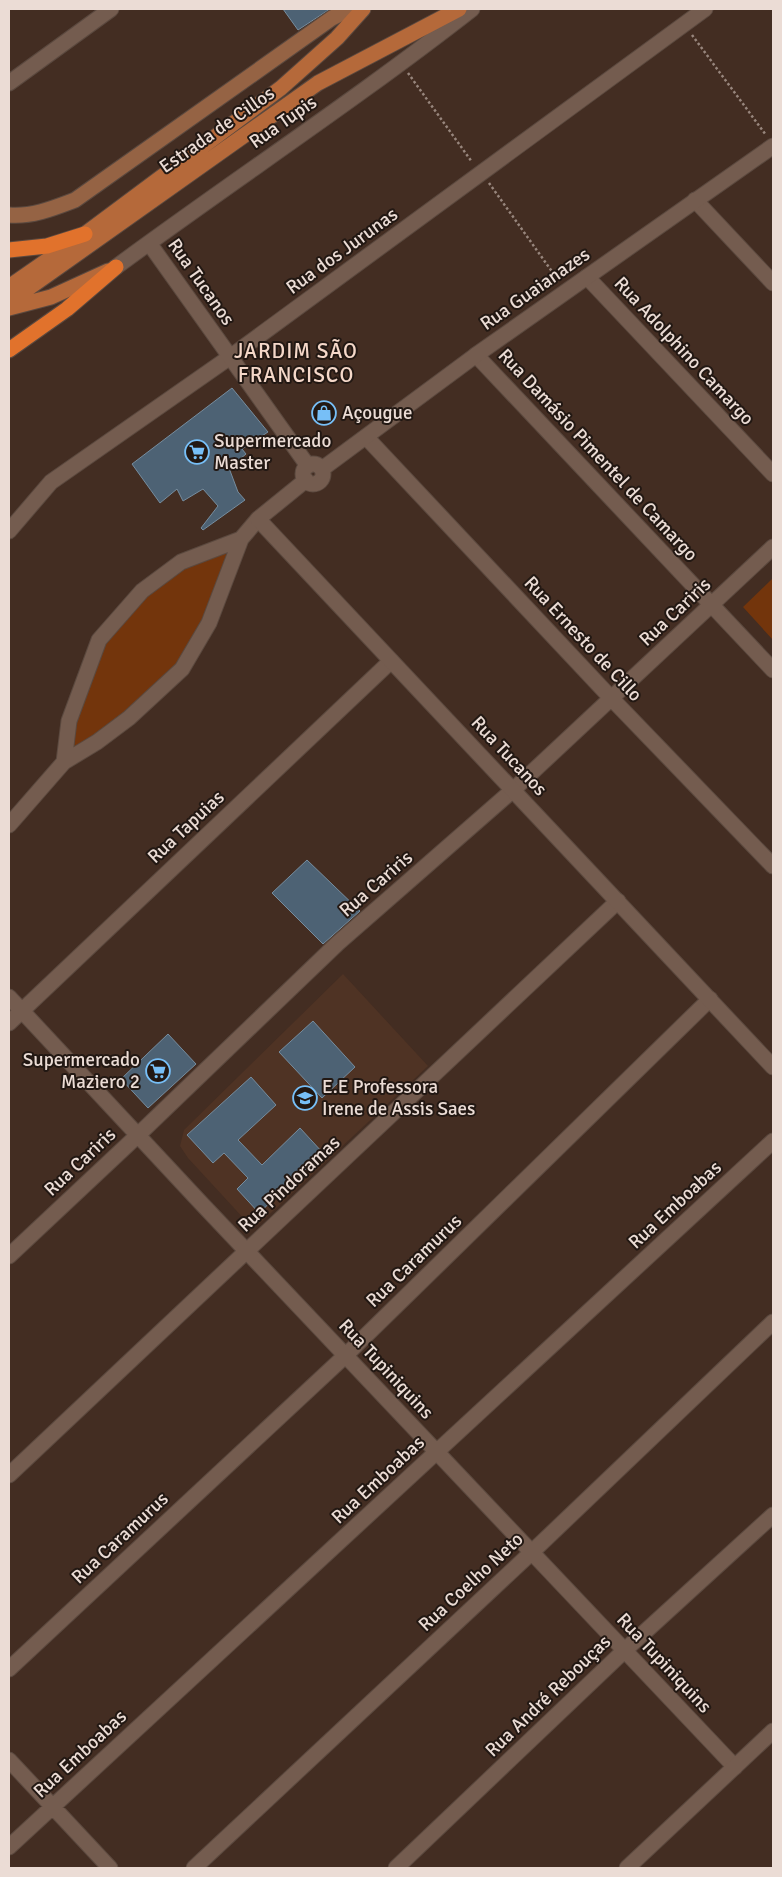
<svg xmlns="http://www.w3.org/2000/svg" width="782" height="1877" font-family="Signika,sans-serif">
  <rect width="100%" height="100%" fill="#432d22"/>
  <!-- built -->
  <path fill="#4f3324" d="M343,974L428,1066L257,1226L246,1221L188,1158L180,1146L184,1130Z"/>
  <!-- green -->
  <path fill="#73350c" d="M241,539L182,669L64,762L99,640L142,591Z
    M773,578V640L743,607Z"/>
  <!-- building -->
  <path fill="#4d6274" stroke="#768d9f" d="M283,9H330L298,30Z
    M232,388L268,432L242,449L246,454L229,468L238,492L245,500L203,530L201,528L218,506L203,489L183,501L177,489L160,503L132,464Z
    M307,860L360,911L323,944L272,893Z
    M313,1021L355,1067L322,1098L279,1052Z
    M168,1034L196,1064L148,1108L121,1079Z
    M251,1077L276,1105L238,1140L262,1165L300,1128L323,1153L259,1213L237,1189L248,1178L224,1153L213,1163L187,1135Z"/>
  <g fill="none" stroke-linecap="round" stroke-linejoin="round">
    <!-- minor casing -->
    <g stroke="#5b493f" stroke-width="17">
      <path id="minor" d="M9,83L111,9
        M695,200L773,283
        M587,277L773,474
        M476,355L773,670
        M366,437L612,699L773,866
        M9,531L51,482L230,357L705,9
        M64,762L69,721L99,640L142,591L181,562L241,539
        M9,825L64,762L97,742L129,718L182,669L209,623L241,539L258,519
        M9,997L201,1203L735,1767
        M9,1023L391,661
        M9,1256L138,1135L338,943L513,790L773,547
        M9,1475L618,901
        M9,1669L346,1355L710,999
        M9,1760L110,1868
        M9,1847L773,1141
        M194,1868L532,1552L773,1322
        M396,1868L625,1650L773,1515"/>
    </g>
    <!-- tertiary casing -->
    <g stroke="#5b493f" stroke-width="17">
      <path id="tertiary" d="M149,243L308,466
        M116,267C234,180 357,99 472,9
        M303 474a10 10 0 1 1 20 0a10 10 0 1 1-20 0Z
        M322,469L476,355L773,146
        M306,480L258,519L773,1067
        M627,1868L773,1731"/>
    </g>
    <!-- secondary casing -->
    <g stroke="#5b493f" stroke-width="17">
      <path id="secondary" d="M9,215C32,217 54,208 75,200L332,18L350,9"/>
    </g>
    <!-- primary casing -->
    <g stroke="#5b493f" stroke-width="17">
      <path id="primary" d="M9,287L85,234L281,88L337,38L363,9
        M9,302L318,83L459,9
        M9,308L51,297L108,271"/>
    </g>
    <!-- motorway casing -->
    <g stroke="#5b493f" stroke-width="17">
      <path id="motorway" d="M9,250L47,246L85,234
        M9,350L67,309L116,267"/>
    </g>
    <!-- path -->
    <path stroke="#98867d" stroke-width="2.5" stroke-dasharray="2.5 2.5" stroke-linecap="butt" d="M692,35L766,135
      M408,73L472,162
      M489,183L558,280"/>
    <!-- minor -->
    <use href="#minor" stroke="#745c4f" stroke-width="15"/>
    <!-- tertiary -->
    <use href="#tertiary" stroke="#745c4f" stroke-width="15"/>
    <!-- secondary -->
    <use href="#secondary" stroke="#956344" stroke-width="15"/>
    <!-- primary -->
    <use href="#primary" stroke="#b5693a" stroke-width="15"/>
    <!-- motorway -->
    <use href="#motorway" stroke="#e1722c" stroke-width="15"/>
  </g>
  <!-- icons -->
  <defs>
    <g id="shop-ring" transform="scale(1.25)"><circle r="9.5" fill="#221813" stroke="#77bff7" stroke-width="1.5"/><path d="M-5-2.5h2.3a2.7 3.5 0 0 1 5.4 0H5L5.5 6h-11ZM-1.5-2.5h3a1.5 2.3 0 0 0-3 0Z" fill="#77bff7"/></g>
    <g id="supermarket-ring" transform="scale(1.25)"><circle r="9.5" fill="#221813" stroke="#77bff7" stroke-width="1.5"/><path d="M-6-5.5h2.5l.6 2H6L4.5 2H-2.5L-4.4-4H-6ZM-1.5 3.2a1.3 1.3 0 1 0 .1 0ZM3 3.2a1.3 1.3 0 1 0 .1 0Z" fill="#77bff7"/></g>
    <g id="school-ring" transform="scale(1.25)"><circle r="9.5" fill="#221813" stroke="#77bff7" stroke-width="1.5"/><path d="M0-5L7-2L0 1L-7-2ZM-4 1L0 2.5L4 1V4Q0 6-4 4Z" fill="#77bff7"/></g>
  </defs>
  <g fill-rule="evenodd">
    <use href="#shop-ring" x="324" y="413"/>
    <use href="#supermarket-ring" x="197" y="452"/>
    <use href="#supermarket-ring" x="158" y="1071"/>
    <use href="#school-ring" x="305" y="1098"/>
  </g>
  <g text-anchor="middle" dominant-baseline="central" stroke-width="4" stroke-linejoin="round" paint-order="stroke">
    <!-- street labels -->
    <g font-size="19" fill="#ebdcd5" stroke="#221813">
      <text transform="translate(283 122) rotate(-35)">Rua Tupis</text>
      <text transform="translate(217 130) rotate(-35)">Estrada de Cillos</text>
      <text transform="translate(342 251) rotate(-36)">Rua dos Jurunas</text>
      <text transform="translate(201 282) rotate(55)">Rua Tucanos</text>
      <text transform="translate(535 289) rotate(-35)">Rua Guaianazes</text>
      <text transform="translate(684 351) rotate(47)">Rua Adolphino Camargo</text>
      <text transform="translate(598 455) rotate(47)">Rua Damásio Pimentel de Camargo</text>
      <text transform="translate(675 612) rotate(-43)">Rua Cariris</text>
      <text transform="translate(583 639) rotate(47)">Rua Ernesto de Cillo</text>
      <text transform="translate(509 756) rotate(47)">Rua Tucanos</text>
      <text transform="translate(186 827) rotate(-43)">Rua Tapuias</text>
      <text transform="translate(376 884) rotate(-41)">Rua Cariris</text>
      <text transform="translate(80 1162) rotate(-43)">Rua Cariris</text>
      <text transform="translate(289 1184) rotate(-43)">Rua Pindoramas</text>
      <text transform="translate(675 1205) rotate(-43)">Rua Emboabas</text>
      <text transform="translate(414 1261) rotate(-44)">Rua Caramurus</text>
      <text transform="translate(386 1369) rotate(47)">Rua Tupiniquins</text>
      <text transform="translate(378 1480) rotate(-43)">Rua Emboabas</text>
      <text transform="translate(120 1538) rotate(-43)">Rua Caramurus</text>
      <text transform="translate(471 1582) rotate(-43)">Rua Coelho Neto</text>
      <text transform="translate(664 1663) rotate(47)">Rua Tupiniquins</text>
      <text transform="translate(548 1696) rotate(-44)">Rua André Rebouças</text>
      <text transform="translate(80 1754) rotate(-43)">Rua Emboabas</text>
    </g>
    <!-- poi labels -->
    <g font-size="19" fill="#ebdcd5" stroke="#221813" text-anchor="start">
      <text x="342" y="413">Açougue</text>
      <text x="214" y="441">Supermercado<tspan x="214" dy="22">Master</tspan></text>
      <text x="140" y="1060" text-anchor="end">Supermercado<tspan x="140" dy="22">Maziero 2</tspan></text>
      <text x="322" y="1087">E.E Professora<tspan x="322" dy="22">Irene de Assis Saes</tspan></text>
    </g>
    <!-- quarter labels -->
    <g font-size="21" letter-spacing="1" fill="#f5d8c9" stroke="#221813">
      <text x="296" y="351">JARDIM SÃO<tspan x="296" dy="24">FRANCISCO</tspan></text>
    </g>
  </g>
  <!-- border -->
  <rect width="782" height="1877" fill="none" stroke="#ebdcd5" stroke-width="20"/>
</svg>
